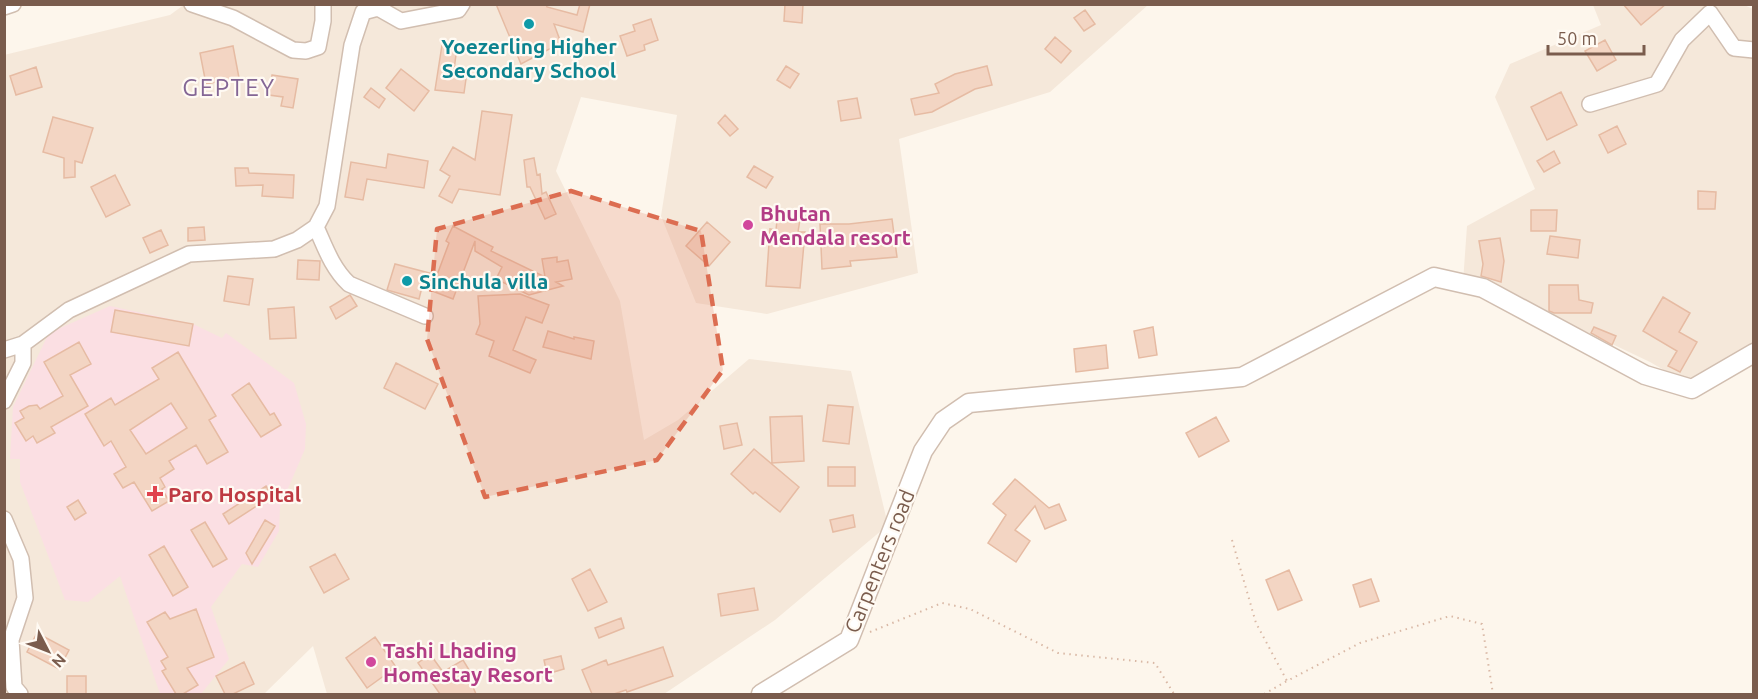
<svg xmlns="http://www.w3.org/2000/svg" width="1758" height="699" font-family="Ubuntu,sans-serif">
  <rect width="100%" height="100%" fill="#fdf6ec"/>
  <!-- residential -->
  <path fill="#f5e8da" d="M185,4L1148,5L1050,92L899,139L918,273L767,314L696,303L661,216L677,115L581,97L556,171L620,301L644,440L678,420L749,359L851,371L888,525L775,620L664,694H327L313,646L264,694H5L4,55L170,15Z
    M1742,4L1753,9V357L1704,393L1650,362L1486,284L1463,282L1467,226L1535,189L1495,97L1510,64L1601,25L1593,5Z"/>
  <!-- medical -->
  <path fill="#fbdfe3" d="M110,306L193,324L222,338L226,333L294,383L306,424L305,449L280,507L279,531L258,567L242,564L211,607L229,659L201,694H160L120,576L88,602L65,600L20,482V459H10L13,407L49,333Z"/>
  <!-- building -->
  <path fill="#f3d5c3" stroke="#e6bba3" stroke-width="1.5" fill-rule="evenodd" d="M496,4H546L547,7L577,15L580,4H590L583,32L554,24L561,43L521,64Z
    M785,4H803L802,23L784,21Z
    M1623,4H1666L1641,25Z
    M1085,10L1095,24L1084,31L1074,18Z
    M651,19L658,40L644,45L645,50L627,56L620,36L635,31L633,25Z
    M1055,37L1071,51L1061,63L1045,49Z
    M1605,40L1616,60L1597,71L1585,51Z
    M442,45L457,47L454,70L467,72L464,93L435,90Z
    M233,46L239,78L206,84L200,53Z
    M786,66L799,74L790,88L777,80Z
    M987,66L992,85L975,89L932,112L915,115L911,99L939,93L935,84L955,74Z
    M36,67L42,87L16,95L10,76Z
    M401,69L429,91L414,111L386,88Z
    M272,75L298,79L293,108L281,106L283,97L269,95Z
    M371,88L385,99L379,108L364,97Z
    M1561,92L1577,125L1547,140L1531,107Z
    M857,98L861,118L841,121L838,101Z
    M482,111L512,115L500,195L459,189L452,203L439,196L450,176L440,170L453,147L475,160Z
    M725,115L738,129L730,136L718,123Z
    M53,117L93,128L82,163L75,161V177L64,178V158L43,152Z
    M1617,126L1626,144L1608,153L1599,135Z
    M1554,151L1560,163L1544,172L1537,161Z
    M388,154L428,161L424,188L367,179L363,200L345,197L351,162L386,168Z
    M534,158L537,175L540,174L542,194L546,192L556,214L545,219L530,187H527L524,160Z
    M754,166L773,177L766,188L747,177Z
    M235,168H248L249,173L294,175L293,198L262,196L263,185L236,186Z
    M115,175L130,205L106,217L91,187Z
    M1698,191L1716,192L1715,209H1698Z
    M778,210L801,213L798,232H805L800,288L766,286L770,229L776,230Z
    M1531,210H1557L1556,231H1531Z
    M892,219L897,257L850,261L851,266L822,269L820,224H849Z
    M707,222L730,242L709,266L686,246Z
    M453,226L493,247L491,251L545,277L542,259L557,257V262L568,260L572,279L556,282L563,286L529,295L496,279L502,267L475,251V241L453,299L422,287L419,299L387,290L395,264L437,275L449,243L446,241Z
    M204,227L205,240L188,241V228Z
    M161,230L168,245L150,253L143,238Z
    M1550,236L1580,240L1578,258L1547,254Z
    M1500,238L1504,261L1501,282L1481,276L1483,264L1479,241Z
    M298,260L320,261L319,280L297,279Z
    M228,276L253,279L249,305L224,301Z
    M1549,285H1578L1579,300L1593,303L1591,313H1554L1549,311Z
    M520,294L549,305L542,323L526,317L513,350L536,360L530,373L489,356L494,341L476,334L480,324L478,296Z
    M350,295L357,306L336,319L330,307Z
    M1663,297L1690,313L1679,332L1697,342L1680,372L1668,366L1677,351L1643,331Z
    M294,307L296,338L270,339L268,309Z
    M115,310L193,324L189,346L111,332Z
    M1153,327L1157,355L1139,358L1134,331Z
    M1594,327L1616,336L1612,345L1591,333Z
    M548,331L574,339V337L594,341L591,359L543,347Z
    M79,342L91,364L70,375L88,406L51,427L55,433L37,443L33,436L26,441L15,423L24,418L20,411L29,406L37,405L40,409L63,396L44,362Z
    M1106,345L1108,368L1076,372L1074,349Z
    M178,352L216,416L209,420L228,452L207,464L196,445L169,461L174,469L160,478L165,487L162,489L169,501L152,511L134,482L123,488L114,474L126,467L111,441L104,446L85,414L111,398L115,405L159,379L152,368ZM171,403L187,428L146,454L130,430Z
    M396,363L438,384L425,409L384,388Z
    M249,383L270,415L274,413L281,425L261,437L232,395Z
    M828,405L853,407L849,444L823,441Z
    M802,416L804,461L772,463L770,417Z
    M1216,417L1229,441L1199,457L1186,433Z
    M737,423L742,445L724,449L720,426Z
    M754,449L799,487L780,512L755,492L753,494L731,474Z
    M828,467H855V486H828Z
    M1015,479L1049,508L1059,504L1066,520L1045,529L1035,506L1015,530L1030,541L1016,562L988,543L1006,515L993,504Z
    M266,486L272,496L229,524L223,514Z
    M78,500L86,513L75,520L67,507Z
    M853,515L855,527L833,532L830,520Z
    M265,520L275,526L252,564L246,553Z
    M205,522L227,559L213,567L191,530Z
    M164,546L188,587L173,596L149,555Z
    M335,554L349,579L324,593L310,567Z
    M590,569L607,602L588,611L572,579Z
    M1289,570L1302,600L1278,610L1266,580Z
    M1371,579L1379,601L1360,607L1353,585Z
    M754,588L758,610L721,616L718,594Z
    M196,609L214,657L187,668L198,685L183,694H176L162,671L166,669L161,661L168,657L147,622L165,612L170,619Z
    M621,618L624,628L599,638L595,628Z
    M37,633L69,650L59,669L27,652Z
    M375,637L396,667L367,688L346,658Z
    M663,647L673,676L627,692L626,690L614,694H592L582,670L606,660L608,665Z
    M430,654L443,672L463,660L474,678L470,680L476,694H440L418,663Z
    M561,656L564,669L547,674L544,660Z
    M244,662L254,684L233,694H225L216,676Z
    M67,676H86V694H67Z"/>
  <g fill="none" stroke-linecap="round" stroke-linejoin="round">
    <!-- minor casing -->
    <g stroke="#d1beb0" stroke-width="18">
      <path id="minor" d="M192,4L233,18L293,50L306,51L318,47L323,21V4
        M4,7L13,4
        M1590,104L1657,84L1682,40L1710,13L1734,48L1754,50
        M316,227C325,247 332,268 349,284L425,316
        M4,350L23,344L69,310L189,254L274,249L297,240L316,227L327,206L352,45L363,12L378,8L401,21L458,10L462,4
        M4,401L23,363V344
        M4,519L21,559L25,598L11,640L14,687L20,694"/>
    </g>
    <!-- tertiary casing -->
    <g stroke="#d1beb0" stroke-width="21">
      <path id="tertiary" d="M761,694L849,640L923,451L943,421L969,403L1242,377L1434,277L1483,288L1645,375L1692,389L1754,353"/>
    </g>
    <!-- path -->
    <path stroke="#d9b8a5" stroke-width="2" stroke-dasharray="1.5 4.5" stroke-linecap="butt" d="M1232,540L1256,623L1287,681L1360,643L1450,616L1482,624L1493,694
      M870,632L942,603L970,609L1058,653L1155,663L1174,694
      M1264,694L1287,681"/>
    <!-- minor -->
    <use href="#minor" stroke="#fff" stroke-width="15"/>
    <!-- tertiary -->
    <use href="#tertiary" stroke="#fff" stroke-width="18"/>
  </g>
  <!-- marked area -->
  <path fill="#dc6d51" fill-opacity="0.2" stroke="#dc6d51" stroke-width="4.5" stroke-dasharray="12 8" stroke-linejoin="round" d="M571,191L701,231L723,370L657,460L485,497L427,339L437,229Z"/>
  <!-- markers -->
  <g fill="#0f9aa8" stroke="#fffaf3" stroke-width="2">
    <circle cx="529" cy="24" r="6"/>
    <circle cx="407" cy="281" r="6"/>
  </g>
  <g fill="#d1479c" stroke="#fffaf3" stroke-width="2">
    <circle cx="748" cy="225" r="6"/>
    <circle cx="371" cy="662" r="6"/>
  </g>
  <path fill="#e0444e" stroke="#fffaf3" stroke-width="2" d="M152 485h6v6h6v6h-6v6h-6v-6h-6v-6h6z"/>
  <g text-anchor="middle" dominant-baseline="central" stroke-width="4.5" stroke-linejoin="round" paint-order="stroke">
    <!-- culture labels -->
    <g font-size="21" font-weight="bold" fill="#0d838f" stroke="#fffaf3">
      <text x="529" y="46">Yoezerling Higher<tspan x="529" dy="24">Secondary School</tspan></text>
      <text x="419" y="281" text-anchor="start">Sinchula villa</text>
    </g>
    <!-- hotel labels -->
    <g font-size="21" font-weight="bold" fill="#b23c85" stroke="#fffaf3" text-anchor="start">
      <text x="760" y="213">Bhutan<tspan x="760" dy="24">Mendala resort</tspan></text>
      <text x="383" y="650">Tashi Lhading<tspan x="383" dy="24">Homestay Resort</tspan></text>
    </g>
    <!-- health labels -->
    <g font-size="21" font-weight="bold" fill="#be3a42" stroke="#fffaf3" text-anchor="start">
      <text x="168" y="494">Paro Hospital</text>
    </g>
    <!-- street labels -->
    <g font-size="21" fill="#7a5c4d" stroke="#fffaf3">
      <text transform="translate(879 561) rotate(-68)">Carpenters road</text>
    </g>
    <!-- quarter labels -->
    <g font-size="24" letter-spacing="1.5" fill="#846695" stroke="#fffaf3">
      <text x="229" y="87">GEPTEY</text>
    </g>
  </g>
  <!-- border -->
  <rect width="1758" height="699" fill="none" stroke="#7a5c4d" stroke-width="12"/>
  <!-- north arrow -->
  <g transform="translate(48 651) rotate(132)" stroke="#fffaf3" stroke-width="4.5" paint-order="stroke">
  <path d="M0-4.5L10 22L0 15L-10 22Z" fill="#7a5c4d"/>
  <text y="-9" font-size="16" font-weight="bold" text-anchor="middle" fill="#7a5c4d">N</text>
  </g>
  <!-- scale -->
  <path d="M1548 45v9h96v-9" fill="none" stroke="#7a5c4d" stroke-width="3"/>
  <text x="1557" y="45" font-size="18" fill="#7a5c4d" stroke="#fffaf3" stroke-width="4.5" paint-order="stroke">50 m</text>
</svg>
